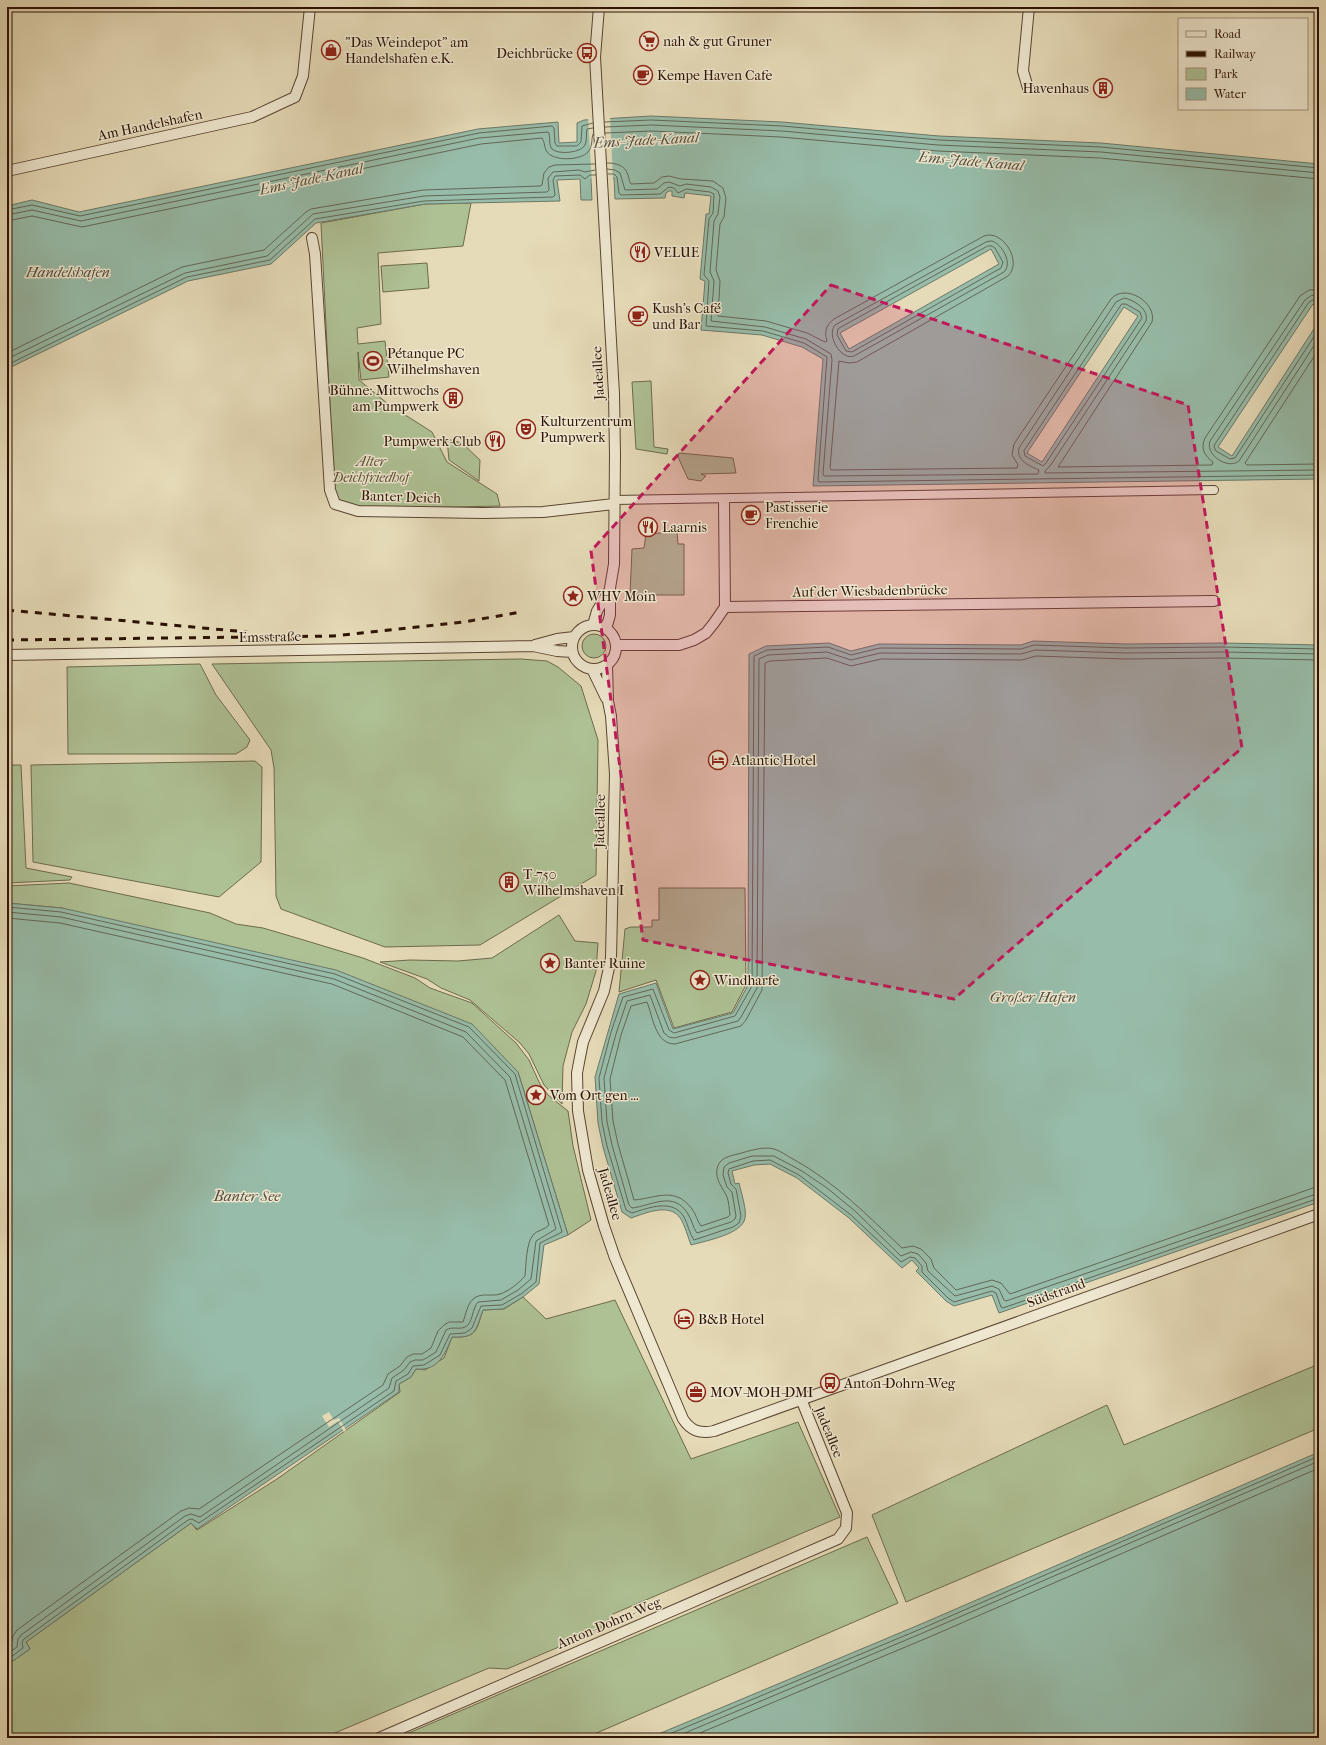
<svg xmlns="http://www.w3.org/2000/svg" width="1326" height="1745" font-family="'IM FELL French Canon',serif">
  <rect width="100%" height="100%" fill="#e6dbb8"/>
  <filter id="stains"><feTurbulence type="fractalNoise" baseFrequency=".005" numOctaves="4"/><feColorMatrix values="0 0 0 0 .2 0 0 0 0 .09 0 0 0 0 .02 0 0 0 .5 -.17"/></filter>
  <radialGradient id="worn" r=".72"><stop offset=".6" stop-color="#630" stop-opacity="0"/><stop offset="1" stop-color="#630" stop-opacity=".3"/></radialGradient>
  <!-- green -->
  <path fill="#aec194" stroke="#6d6a4c" d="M471,203L463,246L378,253L381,324L357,328L358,344L385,341L389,377L361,380L358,352L359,380L388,404L432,432L447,462L497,494L500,506L360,509L339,502L334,487L321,223L425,204Z
    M427,263L429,288L383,292L381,266Z
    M651,381L654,447L668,449L667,454L636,449L632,382Z
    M447,439L462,443L480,460L479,481L449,460Z
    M679,453L733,458L736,473L701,474L706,476L701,481L688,479L678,457Z
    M677,532L678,544H684V595H630L632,549L644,548L646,534Z
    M582 646a12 12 0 1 1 24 0a12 12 0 1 1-24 0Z
    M521,659L547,661L558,667L581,686L598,740L596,875L480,945L385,947L281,909L276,896L274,768L271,750L212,664Z
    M200,664L216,695L250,740L247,747L236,754H68L67,667Z
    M255,761L262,767L261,862L219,897L33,862L31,765Z
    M7,765H21L26,868L72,877L70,880L7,883Z
    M69,883L210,913L236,924L263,928L307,941L363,958L415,978L430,988L472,1003L516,1043L529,1060L540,1084L548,1095L568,1111L573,1146L591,1220L568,1235L518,1072L62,908L7,903V886Z
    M659,888H745L746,985L732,1012L674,1028L656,980L619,992L625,929L631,927H652V920H659Z
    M559,915L575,941L598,943L596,971L586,1004L572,1032L563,1066L562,1104L544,1085L529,1054L520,1043L470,1000L441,988L427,979L380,962L410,960L458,961L492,958Z
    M523,1297L546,1319L615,1300L691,1459L798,1422L840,1517L613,1614L599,1630L507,1669L489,1668L323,1738H7V1665L30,1649L26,1642L191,1523L197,1530L277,1479L400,1392L399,1384L411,1377L416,1369L425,1370L444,1358L452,1337C477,1338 476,1331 483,1310L504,1309Z
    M1319,1364V1428L906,1602L872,1515L1107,1405L1124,1445Z
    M867,1537L898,1603L585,1738H397Z"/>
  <!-- water -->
  <path fill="#97bca9" stroke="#6c7867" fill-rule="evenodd" d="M651,116L782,122L939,136L1101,143L1319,164V308L1313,304L1218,447L1232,456L1319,321V479L813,486L823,359L802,347L762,335L701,330L705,281L700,279L706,214H709L711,196L685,193L684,198L672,196V191H669L666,193L665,198L615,199L614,178L591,179L592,200H581L580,179L557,180L560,201L425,204L316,223L271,264L188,281L7,369V206L32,200L79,212L478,129L558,122L559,143L577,142V123L584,120ZM991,249L999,264L849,349L840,333ZM1124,307L1138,316L1042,462L1027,453Z
    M1033,641L1126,644L1223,643L1319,645V1202L999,1313L992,1295L954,1306L946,1301L916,1271L919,1268L912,1260L902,1268L849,1218L797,1178L770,1164L754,1165L732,1171L735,1184L739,1183C741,1192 747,1210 745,1218C743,1234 705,1241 691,1245C688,1237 685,1226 681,1219C670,1202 646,1213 631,1218L622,1212L603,1147L598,1123L595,1077L619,994L656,983L673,1029L733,1013L748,985L749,654L766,646L829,643L851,651L879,644L1021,645Z
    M7,903L62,908L336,970L472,1024L518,1072L568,1235L544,1245L539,1284L523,1297L503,1309L483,1310C475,1331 477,1338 452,1337C445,1354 439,1371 416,1369L411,1377L399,1384V1392L197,1529L191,1523L26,1642L30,1649L7,1665Z
    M1319,1452V1738H649L921,1624Z"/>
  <!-- pier -->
  <path fill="#e6dbb8" d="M610,115L614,200L612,180L593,181L594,200L593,201L588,117Z
    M329,1412L334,1420L339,1418L346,1430L344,1432L338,1421L329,1427L322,1416Z"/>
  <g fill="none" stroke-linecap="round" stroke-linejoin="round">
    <!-- shore -->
    <path stroke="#626756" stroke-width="1" d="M605,122L651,120L782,126L939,140L1101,147L1319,168
      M605,127L651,125L782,131L938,145L1101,152L1319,173
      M605,133L651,131L781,137L938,151L1100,158L1319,179
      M607,163C616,163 625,165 628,175C629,178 629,181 631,184L654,183L662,177L669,176L681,179L713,181L723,188L726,198L724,217L720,224L716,270L720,281L718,316L766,321L807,333L825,342L827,341C824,332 826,325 834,319L984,236C1003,229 1023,262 1008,276L857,362L849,363L839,361L830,468L831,470L1017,468L1018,465L1012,455L1014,444L1111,299C1125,283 1157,302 1152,322L1058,467L1212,465L1213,462C1205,456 1200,449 1205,438L1300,296L1309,290H1319
      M607,169L615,170L620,173L625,190L657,189L664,183L669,182L680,186L686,184L711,187L718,191L720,197L718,214L714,221L710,272L714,281L711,321L765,327L806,339L831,354L832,360L823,474L824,476L1038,474L1039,470C1030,466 1016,461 1019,448L1116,302L1124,298C1134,300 1149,309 1146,321L1050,466L1045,471V473L1319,470
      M608,174H614L617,177L619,193L621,195L660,194L669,187L674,188L678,193L686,189L710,192L714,194L713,213L709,219L704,275L709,281L706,326L763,331L804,343L827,357L818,480L819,482L1319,475
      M7,210L32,205L80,216L479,133L552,126L554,128L555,143L557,146H577L581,142L582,126L593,123
      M7,215L32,210L81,221L479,138L548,132L549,133C550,139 549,145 552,149C558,155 581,153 585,145C587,141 586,134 587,129L593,128
      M7,221L32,216L82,227L481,144L542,138C545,142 544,148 547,152C555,162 581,160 588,152C593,146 591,140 593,134
      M992,241C1002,244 1013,263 1004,272L854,356C841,361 826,335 835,325L986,242Z
      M988,246H992L995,248L1003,262L1001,268L852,352L846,351L837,335L838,329Z
      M1319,297L1312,295L1305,300L1210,441C1205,455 1228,470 1239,461L1319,338
      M1319,303L1313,300L1309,302L1215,444L1214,447L1216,451L1230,459L1235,458L1319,329
      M1122,304H1126L1140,312L1142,318L1046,463L1043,466L1025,456L1024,451Z
      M1319,349L1245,463L1247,465L1319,464
      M7,353L182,267L264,250L306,212L311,209L423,190L540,186L542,185L544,173L549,167L555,165L595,164
      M7,359L185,273L267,256L313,214L424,196L547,192L549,190L548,178L553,172L579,170L585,172L595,170
      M7,365L187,277L270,260L315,219L424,201L553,197L555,195L553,180L555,176L580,175L585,179L590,175H596
      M1319,649L1223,647L1126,648L1034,645L1021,649L880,648L851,655L828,647L767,650L754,656L752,986L735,1016L674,1033L669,1030L653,989L623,997L611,1032L599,1078L602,1122L607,1146L626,1210L632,1213C648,1208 673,1198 684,1217C688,1224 689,1233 694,1240L733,1227L739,1223L741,1216L736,1189L731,1184L728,1173L729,1169L753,1161L770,1160L799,1175L851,1215L901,1262L910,1257L915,1258L922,1266V1272L948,1298L954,1302L992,1291L996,1293L1001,1307L1003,1308L1319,1198
      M1319,654L1223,652L1126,653L1035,650L1021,654L880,653L851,660L827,652L768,655L759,659L757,988L741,1017L738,1021L674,1038L669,1037L664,1033L650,995L627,1001L616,1034L604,1078L607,1122L612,1145L629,1205L632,1208C651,1206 674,1190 688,1214C692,1220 693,1228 697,1233L731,1222L735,1219L736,1216L732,1192L727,1187L723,1175L724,1167L729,1163L752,1156H774L802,1171L827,1188L855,1211L901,1256L911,1252L918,1254L926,1263L928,1271L955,1296L992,1286L999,1289L1004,1300L1006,1301L1319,1193
      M1319,660L1223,658L1126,659L1036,656L1022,660L881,659L851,666L827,658L770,661L765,663L762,990L746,1020L741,1026L675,1044C655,1044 653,1017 647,1002L631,1006L621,1035L610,1079L613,1121L618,1144L634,1200C657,1198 675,1186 692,1209C696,1214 697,1221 701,1226L728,1217L730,1215C729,1209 729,1202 727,1197C723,1188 715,1180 717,1169C719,1158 729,1156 738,1154C749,1151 763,1146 774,1149C781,1151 787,1156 793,1159C835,1182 868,1216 902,1248L913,1246L921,1249L931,1259L934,1268L956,1290L992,1280L1001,1283L1010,1294L1313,1188L1319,1187
      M7,907L61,912L335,974L469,1027L515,1074L562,1232L540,1243L536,1282L521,1294L502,1305L481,1306L472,1328L465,1333L450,1334L440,1355L424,1365L413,1366L408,1374L396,1381L394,1391L199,1523L192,1519L188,1520L24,1639L22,1642L23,1648L7,1660
      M7,912L61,917L334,979L466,1032L510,1077L556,1229L536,1241L531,1279L518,1290L501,1300L478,1302C472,1308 473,1324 465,1327C459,1330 452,1326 446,1330L436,1352L423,1360H415L410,1362L404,1370L392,1378L389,1388L200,1517L191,1514L185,1516L21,1635L18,1639L17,1647L7,1654
      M7,918L60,923L332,984L463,1037L505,1080L549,1225C545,1230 537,1230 533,1235C526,1243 526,1266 525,1276C519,1283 509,1291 500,1294C491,1297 481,1292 473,1299C467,1305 466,1314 463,1322H449L444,1325L438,1331L431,1348L422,1354H413L407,1357L400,1366L388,1374L383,1385L199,1509L189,1508L181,1511L17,1630L13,1636L11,1644L7,1646
      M660,1738L923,1628L1319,1456
      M673,1738L925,1632L1319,1461
      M688,1738L927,1638L1319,1468"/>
    <!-- pedestrian casing -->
    <g stroke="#5a4431" stroke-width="10">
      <path id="pedestrian" d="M614,500L1214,490"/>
    </g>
    <!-- minor casing -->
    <g stroke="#5a4431" stroke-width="12">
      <path id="minor" d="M599,7L595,57L614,394L615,455L614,564L610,588V615L606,629
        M1028,88L1023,71L1029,7
        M7,171L252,117L295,97L303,76L310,7
        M312,238L315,254L330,490L335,504L358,511L483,513L543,512L614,504
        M725,607L1214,601
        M572 647a22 22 0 1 1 44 0a22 22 0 1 1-44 0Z
        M593,625L597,611L609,591
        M535,645L557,639L574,637
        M616,645H679L694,640L706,633L714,623L725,607L724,500
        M7,655L533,646L557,651L572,652
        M607,665L608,701L611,716L615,774L611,958L604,991L583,1042L580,1057L577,1073L578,1111L588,1170L604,1226L615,1258L683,1419C691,1431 700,1434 714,1431L1319,1214
        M592,669L606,698
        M379,1738L838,1539L846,1528L847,1513L801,1399"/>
    </g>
    <!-- pedestrian -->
    <use href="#pedestrian" stroke="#efe8d1" stroke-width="8"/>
    <!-- minor -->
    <use href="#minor" stroke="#efe8d1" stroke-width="10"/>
    <!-- rail -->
    <path stroke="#2c1204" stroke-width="3" stroke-dasharray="7 7" stroke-linecap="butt" d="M7,610L247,632
      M7,640L333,636L464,622L521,612"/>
  </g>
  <!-- marked area -->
  <path fill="#c2185b" fill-opacity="0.2" stroke="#c2185b" stroke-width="3" stroke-dasharray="8 5" stroke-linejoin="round" d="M831,285L1188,405L1242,748L954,999L643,940L591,551Z"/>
  <!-- icons -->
  <defs>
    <g id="supermarket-ring" transform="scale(1)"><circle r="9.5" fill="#efe8d1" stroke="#8f2418" stroke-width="1.5"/><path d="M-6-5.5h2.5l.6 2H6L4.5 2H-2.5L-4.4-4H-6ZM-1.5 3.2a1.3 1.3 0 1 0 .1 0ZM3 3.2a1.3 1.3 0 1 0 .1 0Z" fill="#8f2418"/></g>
    <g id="shop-ring" transform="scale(1)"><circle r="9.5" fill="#efe8d1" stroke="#8f2418" stroke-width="1.5"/><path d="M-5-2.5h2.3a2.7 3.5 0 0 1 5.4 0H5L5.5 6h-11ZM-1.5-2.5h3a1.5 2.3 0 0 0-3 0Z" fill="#8f2418"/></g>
    <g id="bus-ring" transform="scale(1)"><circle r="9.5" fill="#efe8d1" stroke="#8f2418" stroke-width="1.5"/><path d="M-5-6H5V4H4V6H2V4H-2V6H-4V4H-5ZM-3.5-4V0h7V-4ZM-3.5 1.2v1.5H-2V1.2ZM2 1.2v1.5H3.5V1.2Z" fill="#8f2418"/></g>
    <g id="cafe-ring" transform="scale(1)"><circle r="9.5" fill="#efe8d1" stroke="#8f2418" stroke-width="1.5"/><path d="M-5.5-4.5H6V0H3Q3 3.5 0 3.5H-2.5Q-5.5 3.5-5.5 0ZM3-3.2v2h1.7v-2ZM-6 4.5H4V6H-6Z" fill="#8f2418"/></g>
    <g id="building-ring" transform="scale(1)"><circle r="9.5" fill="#efe8d1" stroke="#8f2418" stroke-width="1.5"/><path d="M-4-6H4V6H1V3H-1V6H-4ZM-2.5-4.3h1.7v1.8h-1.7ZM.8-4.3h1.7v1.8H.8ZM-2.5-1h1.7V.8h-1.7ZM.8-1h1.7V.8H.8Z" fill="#8f2418"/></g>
    <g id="restaurant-ring" transform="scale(1)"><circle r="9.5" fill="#efe8d1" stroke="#8f2418" stroke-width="1.5"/><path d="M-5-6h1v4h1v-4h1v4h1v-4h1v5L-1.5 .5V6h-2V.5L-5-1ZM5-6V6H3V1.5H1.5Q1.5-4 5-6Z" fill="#8f2418"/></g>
    <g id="stadium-ring" transform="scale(1)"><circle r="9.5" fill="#efe8d1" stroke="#8f2418" stroke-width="1.5"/><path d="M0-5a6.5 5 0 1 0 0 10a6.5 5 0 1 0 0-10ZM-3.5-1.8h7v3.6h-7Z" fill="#8f2418"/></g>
    <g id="theatre-ring" transform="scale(1)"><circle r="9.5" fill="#efe8d1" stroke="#8f2418" stroke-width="1.5"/><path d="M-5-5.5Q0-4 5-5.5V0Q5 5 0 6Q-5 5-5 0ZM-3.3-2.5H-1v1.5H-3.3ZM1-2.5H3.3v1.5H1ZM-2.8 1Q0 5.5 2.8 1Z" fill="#8f2418"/></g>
    <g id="sight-ring" transform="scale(1)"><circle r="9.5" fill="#efe8d1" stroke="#8f2418" stroke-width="1.5"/><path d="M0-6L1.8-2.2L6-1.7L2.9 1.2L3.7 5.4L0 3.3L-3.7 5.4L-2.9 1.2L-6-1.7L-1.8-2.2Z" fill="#8f2418"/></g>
    <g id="hotel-ring" transform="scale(1)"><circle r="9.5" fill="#efe8d1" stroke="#8f2418" stroke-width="1.5"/><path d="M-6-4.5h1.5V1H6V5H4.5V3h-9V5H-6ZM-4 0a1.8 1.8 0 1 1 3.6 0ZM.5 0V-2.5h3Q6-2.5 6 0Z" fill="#8f2418"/></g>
    <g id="office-ring" transform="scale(1)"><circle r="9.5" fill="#efe8d1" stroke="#8f2418" stroke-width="1.5"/><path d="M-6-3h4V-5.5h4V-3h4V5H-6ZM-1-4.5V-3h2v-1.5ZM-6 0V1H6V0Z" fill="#8f2418"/></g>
  </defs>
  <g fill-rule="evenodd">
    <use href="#supermarket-ring" x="649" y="41"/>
    <use href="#shop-ring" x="331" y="50"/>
    <use href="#bus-ring" x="587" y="53"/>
    <use href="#cafe-ring" x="643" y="75"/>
    <use href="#building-ring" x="1103" y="88"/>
    <use href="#restaurant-ring" x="640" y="252"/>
    <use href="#cafe-ring" x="638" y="316"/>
    <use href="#stadium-ring" x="373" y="361"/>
    <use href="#building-ring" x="453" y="398"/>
    <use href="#theatre-ring" x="526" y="429"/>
    <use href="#restaurant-ring" x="495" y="441"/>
    <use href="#cafe-ring" x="751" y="515"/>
    <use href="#restaurant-ring" x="648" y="527"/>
    <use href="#sight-ring" x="573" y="596"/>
    <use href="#hotel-ring" x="718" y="760"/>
    <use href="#building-ring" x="509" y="882"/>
    <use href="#sight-ring" x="550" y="963"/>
    <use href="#sight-ring" x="700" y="980"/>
    <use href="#sight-ring" x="536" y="1095"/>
    <use href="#hotel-ring" x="684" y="1319"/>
    <use href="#bus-ring" x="830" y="1383"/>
    <use href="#office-ring" x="696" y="1392"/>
  </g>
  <g text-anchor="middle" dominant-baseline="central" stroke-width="3" stroke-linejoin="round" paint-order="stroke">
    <!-- poi labels -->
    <g font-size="14" fill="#2c1204" stroke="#efe8d1" text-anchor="start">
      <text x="663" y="41">nah &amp; gut Gruner</text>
      <text x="345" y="42">"Das Weindepot" am<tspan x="345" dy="16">Handelshafen e.K.</tspan></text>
      <text x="573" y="53" text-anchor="end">Deichbrücke</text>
      <text x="657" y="75">Kempe Haven Cafe</text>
      <text x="1089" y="88" text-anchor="end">Havenhaus</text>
      <text x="654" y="252">VELUE</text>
      <text x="652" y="308">Kush's Café<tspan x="652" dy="16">und Bar</tspan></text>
      <text x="387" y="353">Pétanque PC<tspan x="387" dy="16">Wilhelmshaven</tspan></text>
      <text x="439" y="390" text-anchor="end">Bühne: Mittwochs<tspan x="439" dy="16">am Pumpwerk</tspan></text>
      <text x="540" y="421">Kulturzentrum<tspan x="540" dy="16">Pumpwerk</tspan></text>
      <text x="481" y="441" text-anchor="end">Pumpwerk-Club</text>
      <text x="765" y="507">Pastisserie<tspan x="765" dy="16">Frenchie</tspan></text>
      <text x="662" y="527">Laarnis</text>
      <text x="587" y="596">WHV Moin</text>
      <text x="732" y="760">Atlantic Hotel</text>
      <text x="523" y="874">T-750<tspan x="523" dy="16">Wilhelmshaven I</tspan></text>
      <text x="564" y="963">Banter Ruine</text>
      <text x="714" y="980">Windharfe</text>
      <text x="550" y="1095">Vom Ort gen ...</text>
      <text x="698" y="1319">B&amp;B Hotel</text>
      <text x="844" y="1383">Anton-Dohrn-Weg</text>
      <text x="710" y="1392">MOV-MOH-DMI</text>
    </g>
    <!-- street labels -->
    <g font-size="14" fill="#2c1204" stroke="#efe8d1">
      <text transform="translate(150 125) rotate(-12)">Am Handelshafen</text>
      <text transform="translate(598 373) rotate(-93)">Jadeallee</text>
      <text transform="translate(401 497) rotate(2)">Banter Deich</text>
      <text transform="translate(870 591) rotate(-1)">Auf der Wiesbadenbrücke</text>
      <text transform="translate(270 637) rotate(-1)">Emsstraße</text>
      <text transform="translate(600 821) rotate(-89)">Jadeallee</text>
      <text transform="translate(610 1194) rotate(74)">Jadeallee</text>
      <text transform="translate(1056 1293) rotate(-20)">Südstrand</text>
      <text transform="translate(829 1432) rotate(68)">Jadeallee</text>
      <text transform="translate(609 1623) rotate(-23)">Anton-Dohrn-Weg</text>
    </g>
    <!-- park labels -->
    <g font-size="14" font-style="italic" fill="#5a4f36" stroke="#efe8d1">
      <text x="371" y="461">Alter<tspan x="371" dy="16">Deichfriedhof</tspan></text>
    </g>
    <!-- water labels -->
    <g font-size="15" font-style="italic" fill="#514e3e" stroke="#efe8d1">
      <text transform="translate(646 140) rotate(-3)">Ems-Jade-Kanal</text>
      <text transform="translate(971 161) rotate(5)">Ems-Jade-Kanal</text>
      <text transform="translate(311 179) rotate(-12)">Ems-Jade-Kanal</text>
      <text x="68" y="272">Handelshafen</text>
      <text x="1033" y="997">Großer Hafen</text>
      <text x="247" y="1196">Banter See</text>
    </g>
  </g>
  <!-- margin -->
  <rect width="1326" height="1745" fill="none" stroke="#e6dbb8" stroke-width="24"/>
  <rect x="8" y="8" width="1310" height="1729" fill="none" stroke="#2c1204" stroke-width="2"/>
  <rect x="12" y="12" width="1302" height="1721" fill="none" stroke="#2c1204"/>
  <!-- legend -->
  <rect x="1178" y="18" width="130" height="92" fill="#efe8d1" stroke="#a1927f"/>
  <rect x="1186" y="31" width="20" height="6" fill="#efe8d1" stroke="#a1927f"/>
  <text x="1214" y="38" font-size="12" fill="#2c1204">Road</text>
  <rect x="1186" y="51" width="20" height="6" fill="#2c1204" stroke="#a1927f"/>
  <text x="1214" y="58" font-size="12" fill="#2c1204">Railway</text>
  <rect x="1186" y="68" width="20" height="12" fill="#aec194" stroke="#a1927f"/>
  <text x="1214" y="78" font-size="12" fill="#2c1204">Park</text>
  <rect x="1186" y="88" width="20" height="12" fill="#97bca9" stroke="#a1927f"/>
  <text x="1214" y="98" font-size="12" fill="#2c1204">Water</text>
  <rect width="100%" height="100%" filter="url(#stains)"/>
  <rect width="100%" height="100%" fill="url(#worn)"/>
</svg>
